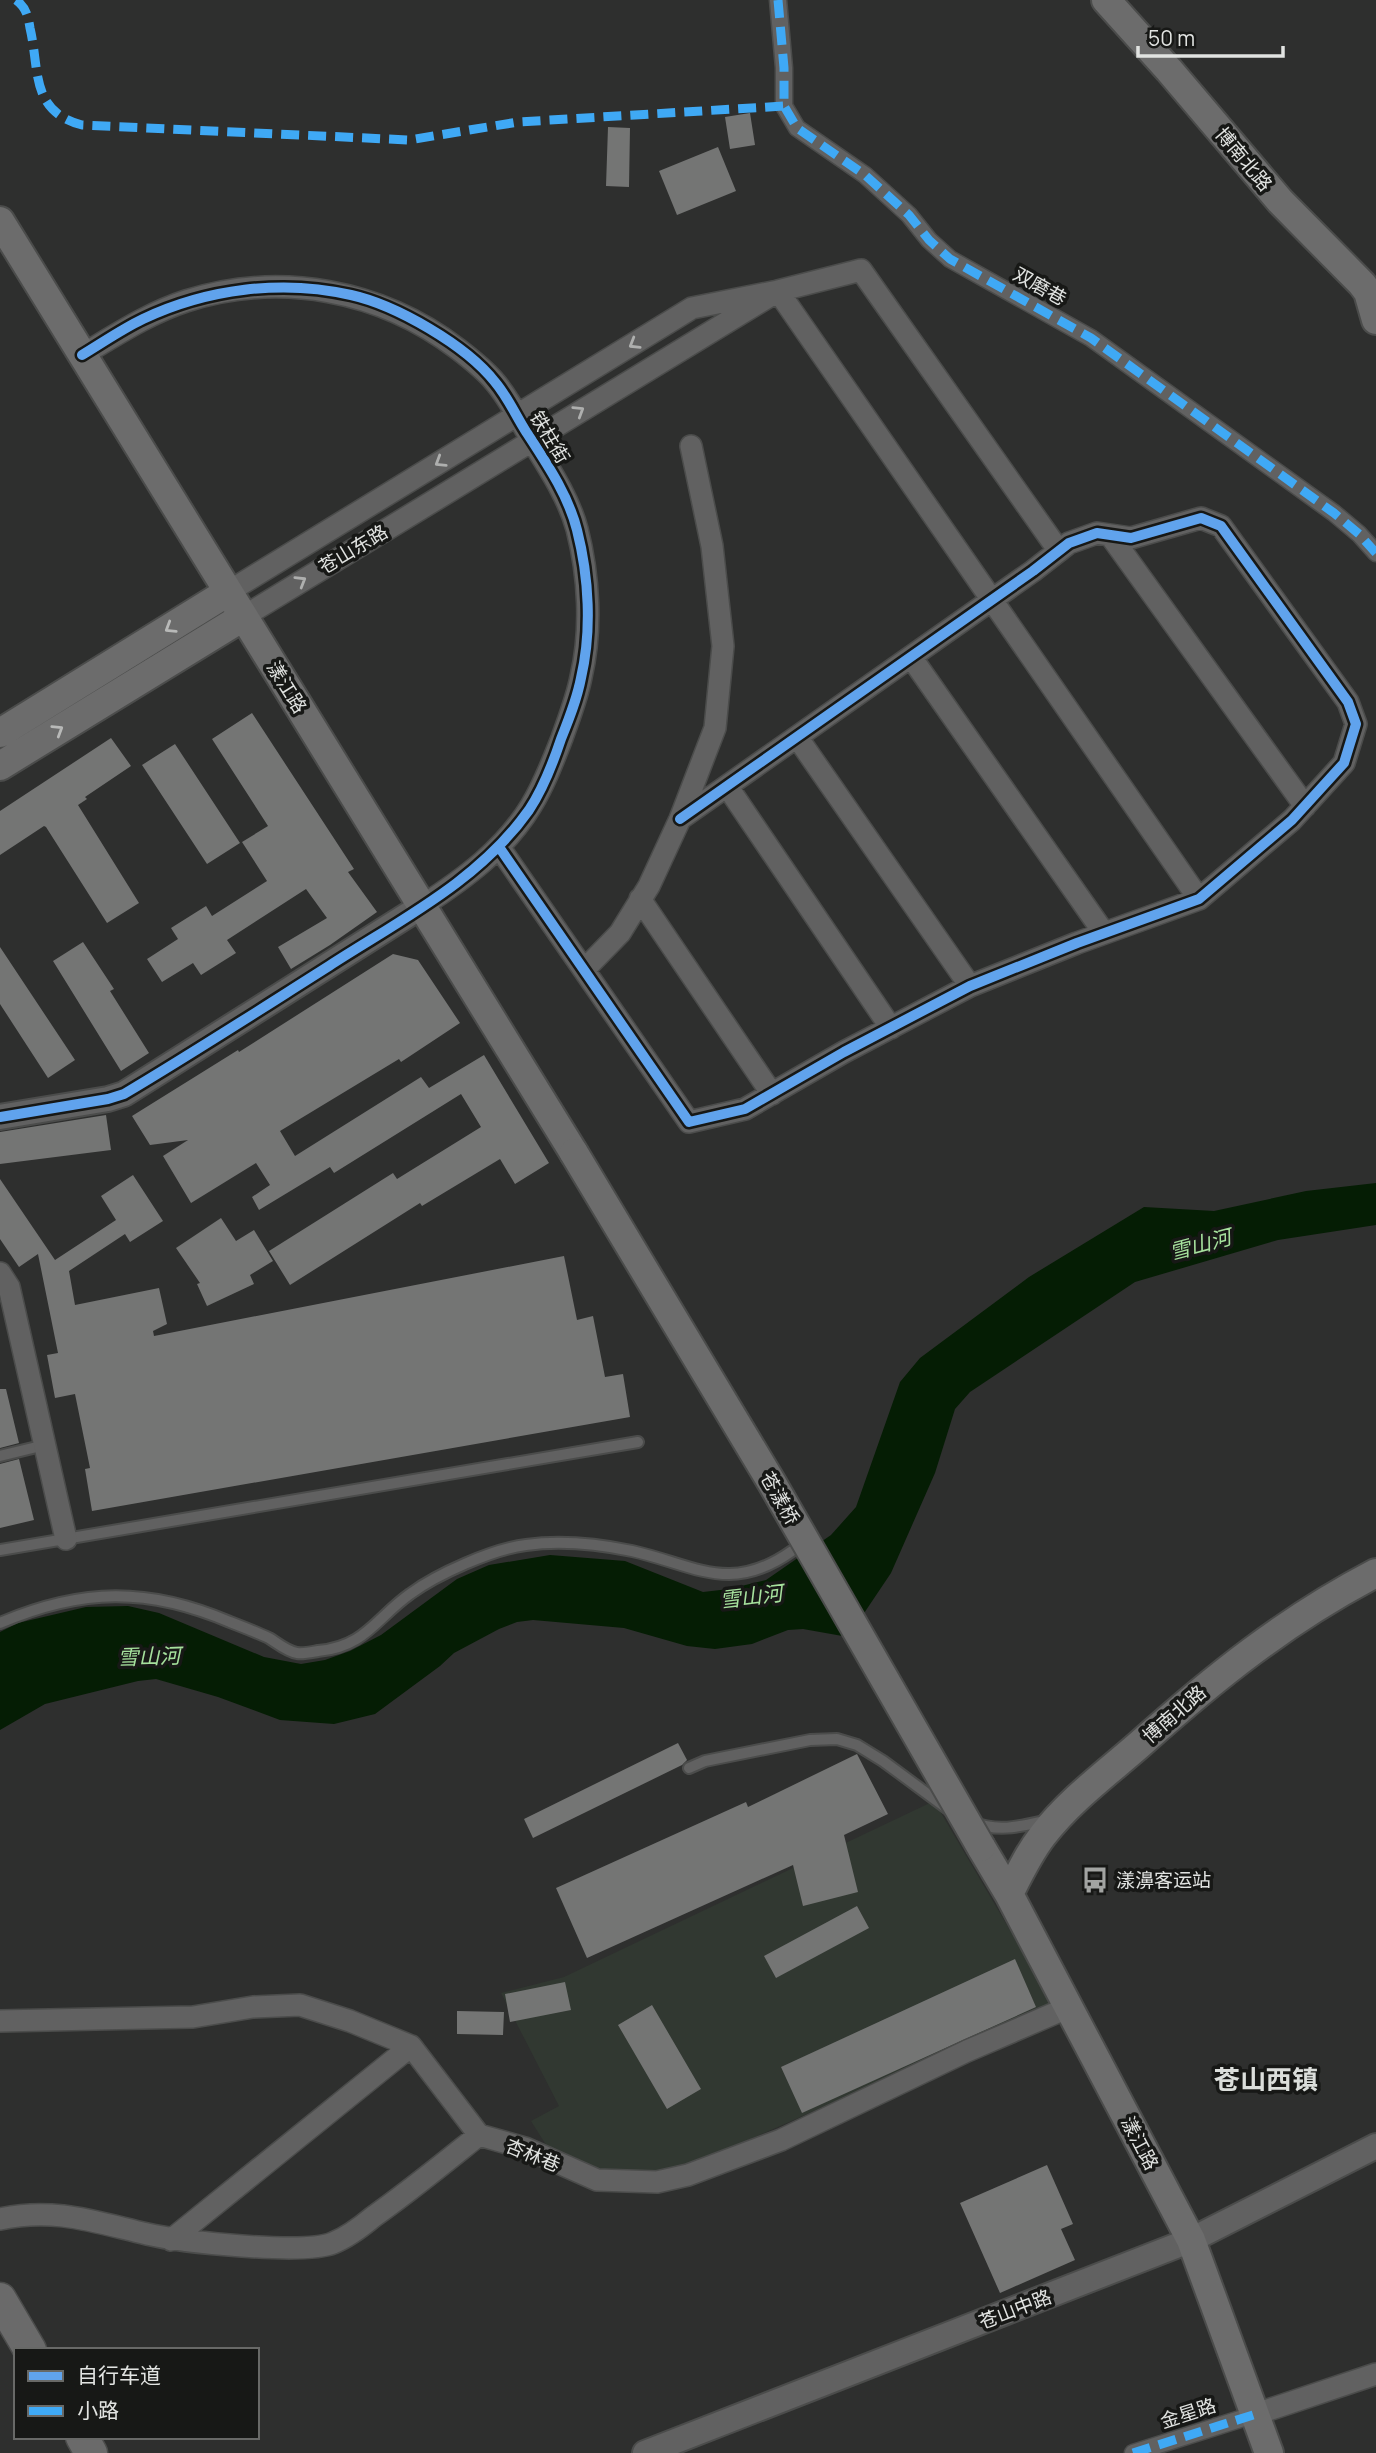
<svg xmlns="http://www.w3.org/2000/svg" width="1376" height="2453" font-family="Manrope,'Noto Sans SC',sans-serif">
  <rect width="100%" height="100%" fill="#2e2f2e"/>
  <!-- built -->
  <path fill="#313831" d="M934,1801L1054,2005L676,2172L606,2173L548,2148L531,2121L559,2106L501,1993L564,1977Z"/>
  <!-- water -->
  <path fill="#051d04" d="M1376,1183V1225L1278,1240L1135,1282L970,1392L955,1409L935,1473L891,1573L848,1637L803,1629L788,1630L752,1644L715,1649L687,1646L624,1628L533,1620L517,1622L499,1629L454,1653L440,1666L375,1714L334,1724L280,1720L218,1697L156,1679L138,1681L45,1704L0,1730V1632L18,1623L86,1607L128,1606L159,1613L264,1657L301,1664L325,1660L350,1651L381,1635L457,1579L489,1565L550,1555L625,1561L703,1592L729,1589L766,1580L831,1535L856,1507L900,1382L920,1358L1029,1277L1144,1207L1214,1211L1306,1191Z"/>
  <!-- building -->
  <path fill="#747574" d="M750,113L755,145L730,149L725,117Z
    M608,127L630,128L629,187L606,186Z
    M718,147L736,191L677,215L659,171Z
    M252,713L354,869L348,872L377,912L330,945L291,969L278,947L327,918L306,889L227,940L236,953L201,975L193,963L162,982L147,959L178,939L171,928L206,906L212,916L267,881L242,842L268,826L212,739Z
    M111,738L131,766L85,797L87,799L78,805L139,903L107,923L46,827L44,826L0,855V811Z
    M175,744L240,843L207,864L142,765Z
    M83,942L114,989L110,991L149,1053L121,1071L53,961Z
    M0,947L75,1060L48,1078L0,1004Z
    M393,954L418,960L460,1023L401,1062L399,1059L280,1131L295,1156L421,1077L429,1088L484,1055L549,1163L515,1184L500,1159L422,1206L420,1203L290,1285L269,1251L393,1173L397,1179L481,1127L461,1094L334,1173L330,1167L259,1210L252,1197L270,1185L256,1163L191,1203L163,1156L188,1140L150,1145L132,1116L238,1050L239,1052Z
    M106,1115L111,1150L0,1164V1132Z
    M133,1175L163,1221L130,1242L125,1234L69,1271L75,1305L159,1288L167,1324L153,1331L154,1336L564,1256L577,1320L593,1316L605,1377L623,1374L630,1417L92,1511L85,1469L90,1468L75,1394L55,1398L47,1355L58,1353L38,1254L19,1267L0,1239V1179L55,1260L116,1220L101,1196Z
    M221,1218L236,1241L254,1230L273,1261L250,1275L254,1284L207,1306L197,1284L200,1283L176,1248Z
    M0,1389H6L19,1443L0,1448Z
    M19,1459L34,1520L0,1528V1464Z
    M678,1743L687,1760L682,1765L533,1838L524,1819Z
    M857,1754L888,1814L844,1835L858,1892L803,1906L793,1865L587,1958L556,1888L746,1802L748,1807Z
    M857,1906L869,1928L776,1978L764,1956Z
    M1015,1959L1036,2007L802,2113L781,2067Z
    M565,1982L571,2010L510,2022L505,1994Z
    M652,2005L701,2089L667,2109L618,2025Z
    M457,2011L504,2012L503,2035L457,2034Z
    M1047,2165L1073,2224L1061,2229L1075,2260L1000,2293L960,2203Z"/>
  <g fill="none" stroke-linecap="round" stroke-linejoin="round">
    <!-- service casing -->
    <g stroke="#4b4c4b" stroke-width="14">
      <path id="service" d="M0,1456L45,1445
        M0,1550L638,1442
        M0,1623C82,1588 148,1587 230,1622C243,1627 256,1632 269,1638C277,1643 288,1652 297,1653C303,1654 312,1652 318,1651C365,1647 376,1618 410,1594C437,1574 493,1549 526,1545C561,1540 598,1544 632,1551C695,1565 730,1595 792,1551
        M689,1768L705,1761L810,1740L837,1739L857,1745L883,1761L952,1812
        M972,1822C999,1833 1022,1826 1049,1820"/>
    </g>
    <!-- pedestrian casing -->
    <g stroke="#4b4c4b" stroke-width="19">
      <path id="pedestrian" d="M778,0L784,68V106L797,128L865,175L909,215L929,240L950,259L1091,338L1334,513L1359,534L1376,553
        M1133,2453L1256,2414"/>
    </g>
    <!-- minor casing -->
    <g stroke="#4b4c4b" stroke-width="24">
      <path id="minor" d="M82,355C116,335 149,313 186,301C280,271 381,290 458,349C471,359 484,369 494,381C510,399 521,423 534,444C550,470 569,499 577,529C589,576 592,630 581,677C577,698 569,718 562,738C553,761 544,785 531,806C505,849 464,879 422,906
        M1110,535L1305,806
        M1059,551L861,270L778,291L1199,899
        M228,592L692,308L778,291L243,617
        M911,657L1104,933
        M797,737L970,986
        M727,786L891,1028
        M499,847L689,1122L745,1109L844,1052L970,986L1077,943L1199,899L1292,820L1344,763L1356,724L1348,702L1221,526L1201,518L1131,538L1097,533L1069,543L1033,571L680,819
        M640,899L772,1094
        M584,970L620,933L649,886L680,819L715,728L723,646L712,546L691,446
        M0,1273L9,1287L66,1539
        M0,2021L193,2017L253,2007L300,2005L350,2021L411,2046L479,2135
        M0,2219C54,2207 95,2222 147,2234C180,2242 305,2255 333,2243C348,2237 361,2227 373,2217C410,2191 444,2163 479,2135L525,2148L597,2180L657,2182L688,2175L781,2140L967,2051L1067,2008
        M171,2240L411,2046
        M1256,2414L1376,2374"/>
    </g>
    <!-- tertiary casing -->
    <g stroke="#4b4c4b" stroke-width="28">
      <path id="tertiary" d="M0,1117L108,1099L124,1094L422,906
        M645,2453L1191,2240L1376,2146"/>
    </g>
    <!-- secondary casing -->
    <g stroke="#4b4c4b" stroke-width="32">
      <path id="secondary" d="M1106,0L1169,70L1280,201L1362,284L1368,292L1376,320
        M0,221L574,1153
        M0,733L228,592
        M0,766L243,617
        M981,1847L1009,1894L1191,2240L1269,2453
        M1009,1894C1019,1874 1029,1853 1043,1835C1070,1800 1107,1773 1140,1744C1215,1677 1286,1620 1376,1573"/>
    </g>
    <!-- primary casing -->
    <g stroke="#4b4c4b" stroke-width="35">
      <path id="primary" d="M0,2299L30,2350
        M82,2437L91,2453"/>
    </g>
    <!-- service -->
    <use href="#service" stroke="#616161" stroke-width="10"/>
    <!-- pedestrian -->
    <use href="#pedestrian" stroke="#616161" stroke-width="16"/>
    <!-- minor -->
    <use href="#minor" stroke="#616161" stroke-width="21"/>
    <!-- tertiary -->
    <use href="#tertiary" stroke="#616161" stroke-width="24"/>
    <!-- secondary -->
    <use href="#secondary" stroke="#6c6c6c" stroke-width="28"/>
    <!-- primary -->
    <use href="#primary" stroke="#6a6a6a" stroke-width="32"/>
    <!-- secondary-bridge casing -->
    <g stroke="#4b4c4b" stroke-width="32" stroke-linecap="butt">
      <path id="secondary-bridge" d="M574,1153L772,1483L981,1847"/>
    </g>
    <!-- secondary-bridge -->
    <use href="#secondary-bridge" stroke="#6c6c6c" stroke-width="28"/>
    <!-- quiet -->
    <path stroke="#3fa9f5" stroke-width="9" stroke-dasharray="18 9" stroke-linecap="butt" d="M16,0C26,7 28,16 30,28C40,71 30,111 82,125L409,140L518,122L784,106
      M778,0L784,68V106L797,128L865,175L909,215L929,240L950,259L1091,338L1334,513L1359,534L1376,553
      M1133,2453L1256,2414"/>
    <!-- cycleway casing -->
    <g stroke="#171816" stroke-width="15">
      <path id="cycleway" d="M499,847L689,1122L745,1109L844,1052L970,986L1077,943L1199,899L1292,820L1344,763L1356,724L1348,702L1221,526L1201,518L1131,538L1097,533L1069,543L1033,571L680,819
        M0,1117L108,1099L124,1094C193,1053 261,1009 329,966C400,920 479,881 529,810C543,789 553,763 561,739C569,719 577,699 581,678C592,631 589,577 577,530C568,494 545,461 525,430C515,414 507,396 495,382C466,345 396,305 351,295C282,279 206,289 143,319C122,329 102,343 82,355"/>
    </g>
    <!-- cycleway -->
    <use href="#cycleway" stroke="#60a3ed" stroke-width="10"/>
  </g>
  <!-- one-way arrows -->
  <defs><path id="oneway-chevron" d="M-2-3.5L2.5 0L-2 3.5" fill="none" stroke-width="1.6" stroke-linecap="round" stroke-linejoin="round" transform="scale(1.75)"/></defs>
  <g stroke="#aeafae">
    <use href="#oneway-chevron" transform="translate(634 344) rotate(149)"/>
    <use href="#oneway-chevron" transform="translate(579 411) rotate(-32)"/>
    <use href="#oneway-chevron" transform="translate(440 462) rotate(148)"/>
    <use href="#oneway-chevron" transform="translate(301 581) rotate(-31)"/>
  </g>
  <g stroke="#b8b9b8">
    <use href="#oneway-chevron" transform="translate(170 628) rotate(148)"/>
    <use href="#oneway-chevron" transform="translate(58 730) rotate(-32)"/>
  </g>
  <!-- icons -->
  <defs>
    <g id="bus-bare" transform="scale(2.1)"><path d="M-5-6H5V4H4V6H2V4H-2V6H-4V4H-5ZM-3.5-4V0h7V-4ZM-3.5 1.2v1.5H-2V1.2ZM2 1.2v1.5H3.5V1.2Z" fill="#a2a4a2" stroke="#171816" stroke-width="2.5" paint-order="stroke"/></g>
  </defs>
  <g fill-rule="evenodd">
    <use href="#bus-bare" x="1095" y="1880"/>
  </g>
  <g text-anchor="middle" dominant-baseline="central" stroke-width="7" stroke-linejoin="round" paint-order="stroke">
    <!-- street labels -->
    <g font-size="19" fill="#e1e3e1" stroke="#171816">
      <text transform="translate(1244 159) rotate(50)">博南北路</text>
      <text transform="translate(1040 286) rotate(29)">双磨巷</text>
      <text transform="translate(550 437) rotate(59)">铁柱街</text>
      <text transform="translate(353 549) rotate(-31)">苍山东路</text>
      <text transform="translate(287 687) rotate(58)">漾江路</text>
      <text transform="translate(780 1498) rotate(60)">苍漾桥</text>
      <text transform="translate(1174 1714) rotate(-41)">博南北路</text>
      <text transform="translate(1140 2143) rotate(62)">漾江路</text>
      <text transform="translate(533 2155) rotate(22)">杏林巷</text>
      <text transform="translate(1015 2309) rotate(-21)">苍山中路</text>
      <text transform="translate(1188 2413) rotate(-18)">金星路</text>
    </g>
    <!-- poi labels -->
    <g font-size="19" fill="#e1e3e1" stroke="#171816" text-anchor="start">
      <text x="1116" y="1880">漾濞客运站</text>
    </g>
    <!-- water labels -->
    <g font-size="21" font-style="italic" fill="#a6e19d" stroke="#171816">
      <text transform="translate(1200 1244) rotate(-15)">雪山河</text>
      <text transform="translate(751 1596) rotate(-7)">雪山河</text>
      <text transform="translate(149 1656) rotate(-2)">雪山河</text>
    </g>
    <!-- district labels -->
    <g font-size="26" font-weight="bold" fill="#dbdedb" stroke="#171816">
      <text x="1266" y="2079">苍山西镇</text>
    </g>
  </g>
  <!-- legend -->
  <rect x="14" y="2348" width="245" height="91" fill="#171816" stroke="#686967" stroke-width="2"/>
  <rect x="28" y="2371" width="35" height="10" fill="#60a3ed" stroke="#686967" stroke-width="2"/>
  <text x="77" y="2383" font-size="21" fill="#e1e3e1">自行车道</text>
  <rect x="28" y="2406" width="35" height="10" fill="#3fa9f5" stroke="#686967" stroke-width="2"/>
  <text x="77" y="2418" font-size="21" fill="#e1e3e1">小路</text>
  <!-- scale -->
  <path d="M1138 46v10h145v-10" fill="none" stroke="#e1e3e1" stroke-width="3.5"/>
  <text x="1148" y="46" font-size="21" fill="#e1e3e1" stroke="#171816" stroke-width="5" paint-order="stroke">50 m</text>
</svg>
